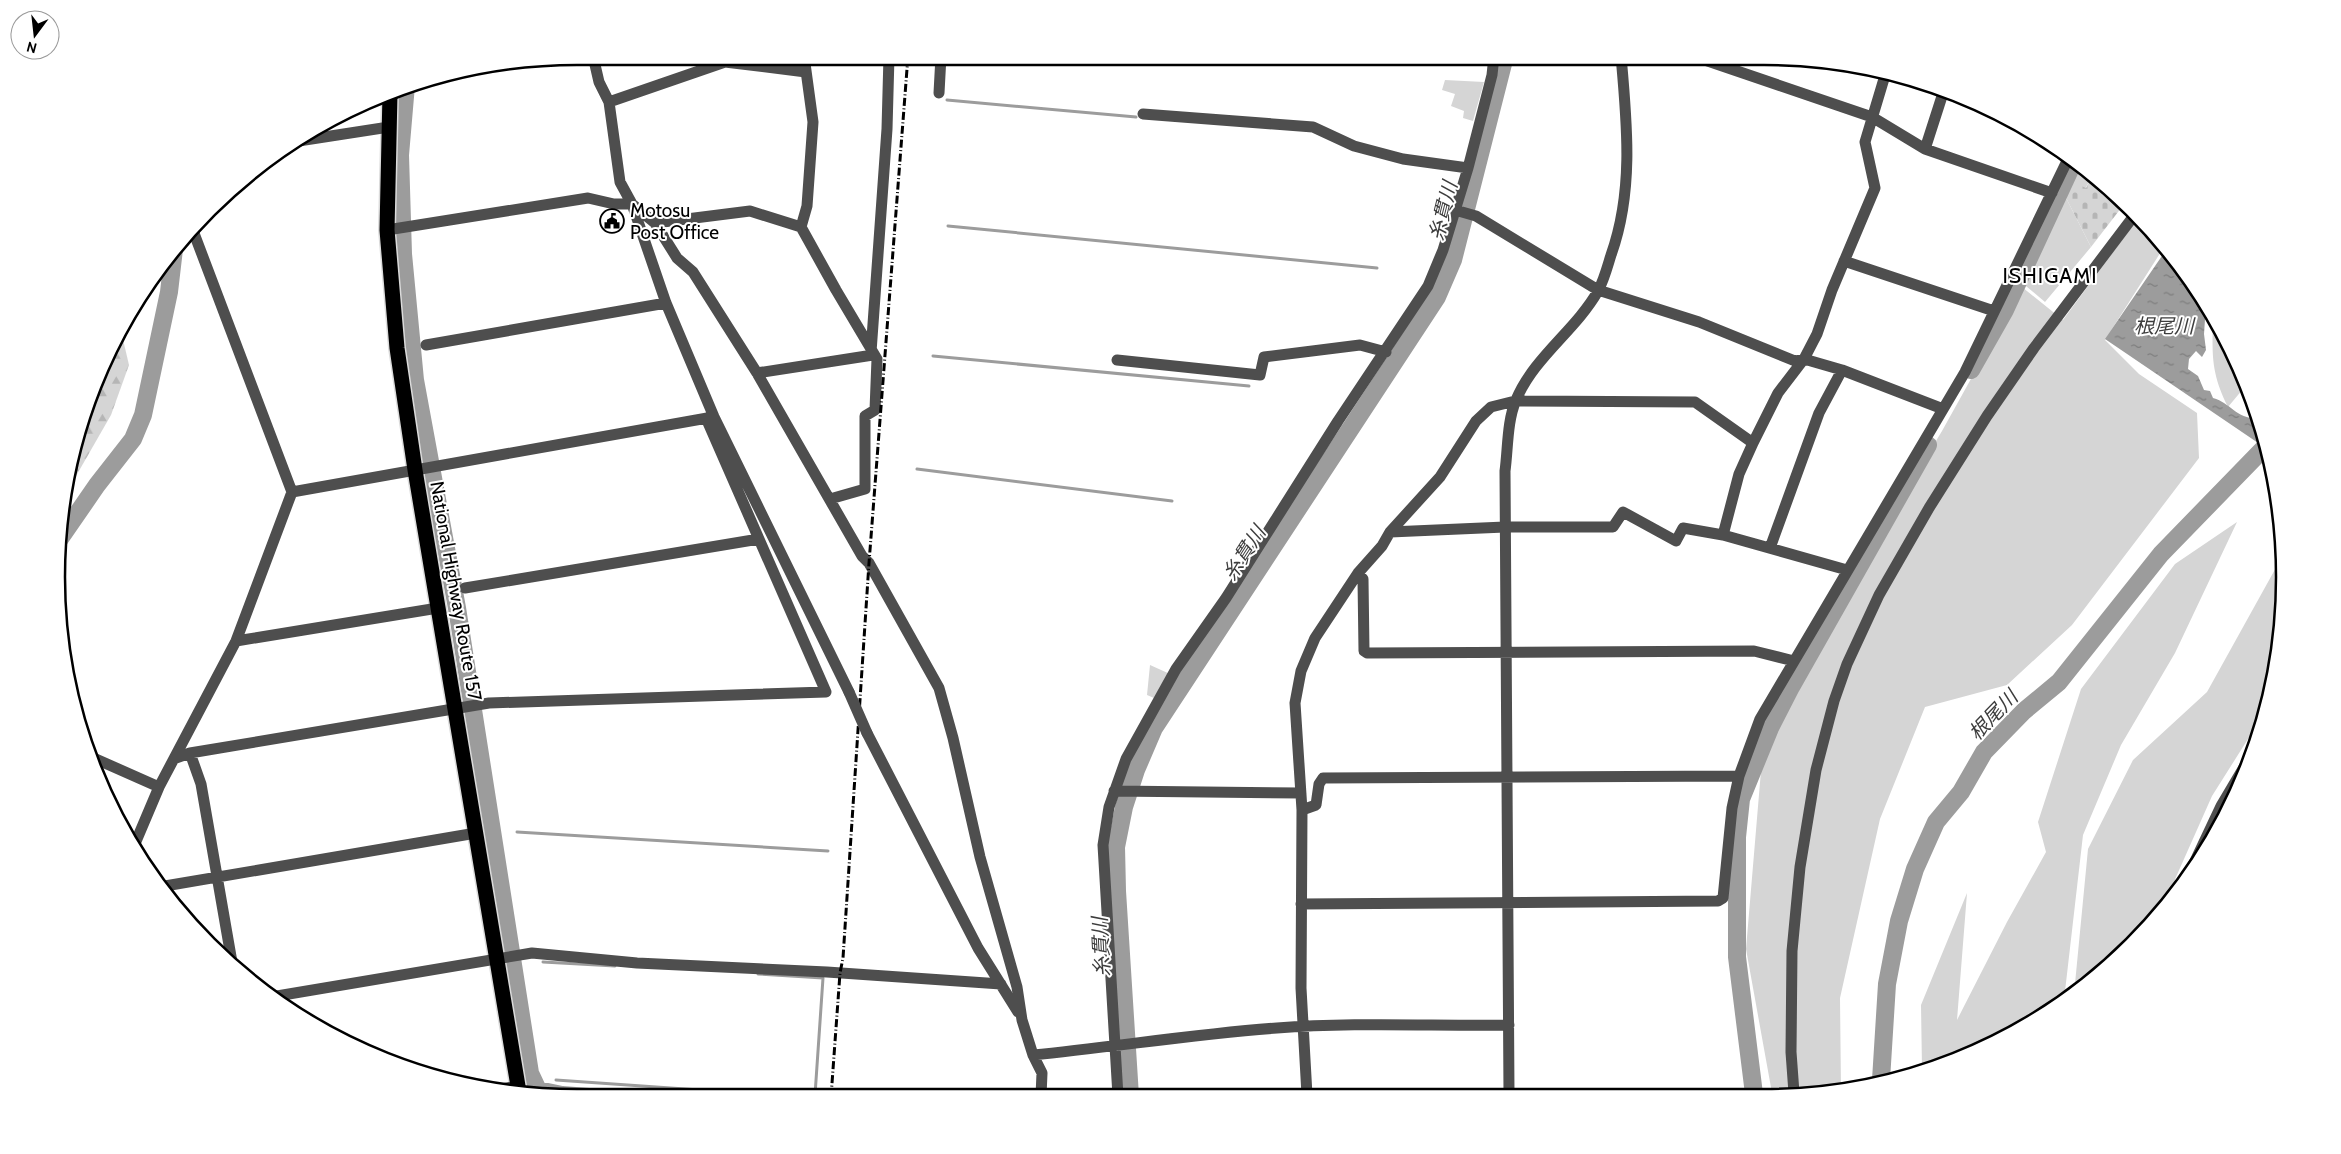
<svg xmlns="http://www.w3.org/2000/svg" width="2341" height="1154" font-family="Cabin,'Noto Sans JP',sans-serif">
  <defs>
    <pattern id="forest-firs" width="22" height="20" patternUnits="userSpaceOnUse" patternTransform="scale(1.25)"><rect width="22" height="20" fill="#d5d5d5"/><path d="M5 1l3.5 6h-7zM16 11l3.5 6h-7z" fill="#b5b5b5"/></pattern>
    <pattern id="cemetery-stones" width="16" height="16" patternUnits="userSpaceOnUse" patternTransform="scale(1.25)"><rect width="16" height="16" fill="#d5d5d5"/><path d="M2 7V4a2 2 0 0 1 4 0v3zM10 15v-3a2 2 0 0 1 4 0v3z" fill="#b5b5b5"/></pattern>
    <pattern id="water-ripples" width="26" height="14" patternUnits="userSpaceOnUse" patternTransform="scale(1.25)"><rect width="26" height="14" fill="#9c9c9c"/><path d="M2 4q2-2 4 0t4 0M15 11q2-2 4 0t4 0" fill="none" stroke="#7d7d7d"/></pattern>
  </defs>
  <rect width="100%" height="100%" fill="#fff"/>
  <!-- grass -->
  <path fill="#d5d5d5" d="M1445,80L1484,82L1473,121L1463,118L1464,111L1451,106L1455,94L1442,90Z
    M2076,163L2092,176L2085,189L2064,194L2091,247L2045,302L2020,281Z
    M2139,217L2164,247L2105,340L2139,374L2197,413L2199,458L2072,625L2007,685L1925,707L1880,819L1840,998L1841,1091L1832,1093H1772L1746,949L1763,747L1856,574L1942,431L2022,287L2063,320Z
    M2213,318L2245,378L2254,405L2252,406L2243,389L2228,407C2211,373 2212,355 2213,318Z
    M2237,522L2175,653L2121,745L2083,835L2064,1000L1964,1058L1922,1069L1921,1005L1967,893L1957,1020L2007,922L2046,852L2038,822L2081,689L2175,564Z
    M2283,560L2285,577L2275,679L2265,712L2212,796L2176,877L2166,905L2081,990L2074,994L2088,849L2133,760L2207,692L2278,564Z
    M1150,665L1170,674L1154,698L1147,695Z"/>
  <!-- forest -->
  <path fill="url(#forest-firs)" d="M121,331L129,365L111,415L72,483L64,493L66,475L96,377Z"/>
  <!-- cemetery -->
  <path fill="url(#cemetery-stones)" d="M2092,176L2125,203L2091,247L2064,194L2070,181L2086,188Z"/>
  <!-- water -->
  <path fill="url(#water-ripples)" d="M2166,250L2197,288L2206,305L2204,334L2206,350L2202,357L2196,351L2189,359L2188,369L2198,376L2204,390L2210,391L2213,398C2231,403 2235,418 2258,419L2267,449L2105,339Z"/>
  <g fill="none" stroke-linecap="round" stroke-linejoin="round">
    <!-- stream -->
    <path stroke="#9c9c9c" stroke-width="3" d="M947,100L1136,117
      M948,226L1377,268
      M933,356L1249,386
      M917,469L1172,501
      M517,832L828,851
      M543,962L615,966
      M758,974L823,978L815,1095
      M556,1080L800,1097"/>
    <!-- river -->
    <path stroke="#9c9c9c" stroke-width="18" d="M406,85L400,155L403,254L415,380L457,608L530,1073L538,1090L562,1095L602,1098
      M1971,370L2005,310L2074,161
      M57,543L97,485L133,439L143,415L169,292L174,249
      M1881,1080L1887,984L1899,921L1915,869L1936,822L1961,792L1984,752L2024,711L2059,682L2161,554L2266,446
      M1754,1094L1737,957V837L1741,799L1770,728L1791,687L1928,445
      M1130,1096L1117,891L1116,847L1124,807L1136,770L1154,728L1437,297L1453,260L1505,56"/>
    <!-- highway casing -->
    <g stroke="#dbdbdb" stroke-width="18">
      <path id="highway" d="M390,93L387,230L397,348L415,470L519,1092"/>
    </g>
    <!-- minor -->
    <path stroke="#4e4e4e" stroke-width="11" d="M593,56L599,82L609,102L620,182L632,204L666,303L714,417L849,692
      M1693,56L1872,117L1925,149L2052,193
      M939,93L941,56
      M609,102L725,62L806,72
      M1143,114L1313,127L1354,146L1403,159L1468,168
      M292,142L389,127
      M1925,149L1944,90
      M1455,210L1476,216L1598,290L1699,322L1795,361L1804,359L1842,370L1943,409
      M655,223L750,211L801,227L836,290L877,359L875,410L865,416V489L830,499
      M801,227L807,206L813,122L804,56
      M387,230L588,198L614,204H632L655,223L677,258L693,272L757,373L862,556L869,563L939,688L953,738L980,857L1017,987L1022,1020L1033,1055L1042,1073L1041,1096
      M1844,261L1994,311
      M426,345L666,303
      M871,352L887,129L889,56
      M1117,360L1260,375L1264,357L1360,345L1386,352
      M757,373L873,355
      M1753,443L1778,393L1804,359L1817,334L1832,290L1875,188L1865,142L1886,72
      M292,492L713,417
      M1390,532L1505,527H1613L1623,512L1676,541L1683,528L1723,535L1847,570
      M1770,548L1819,413L1842,370
      M1358,573L1363,579L1364,651L1367,653L1754,651L1794,661
      M465,588L759,539
      M236,641L438,608
      M867,733L978,948L1018,1012
      M190,753L201,784L233,968
      M89,756L159,787
      M176,758L190,753L489,703L826,692L706,418
      M1114,791L1301,793
      M1302,810L1316,805L1319,784L1323,778L1739,776
      M134,846L159,787L236,641L292,492L192,228
      M2188,876L2221,806L2253,752
      M159,887L476,833
      M1301,904L1718,901L1723,898L1732,808L1739,776L1760,719L1965,372L2069,157
      M271,997L532,953L637,963L827,972L1001,984
      M1033,1055C1114,1047 1195,1034 1277,1028C1354,1022 1432,1026 1509,1025
      M496,1090L518,1086
      M1794,1093L1791,1052L1792,951L1800,867L1816,770L1834,701L1847,664L1879,595L1929,508L1987,416L2034,348L2136,213
      M1509,1094L1505,471C1508,449 1507,421 1516,400C1534,357 1575,331 1598,291C1604,280 1607,268 1611,255C1634,191 1627,123 1621,56
      M1307,1095L1301,988L1302,810L1295,703L1301,671L1315,638L1358,573L1382,546L1390,532L1440,477L1476,421L1491,407L1515,401L1695,402L1753,443L1739,474L1723,535
      M1118,1096L1103,845L1109,807L1126,759L1176,669L1226,598L1338,421L1428,286L1443,250L1468,168L1492,75L1494,56"/>
    <!-- highway -->
    <use href="#highway" stroke="#000" stroke-width="15"/>
    <!-- rail -->
    <path stroke="#000" stroke-width="3" stroke-dasharray="8 2.5 1 2.5" stroke-linecap="butt" d="M831,1097L840,973L843,958L869,563L908,56"/>
    <!-- minor-bridge -->
    <path stroke="#4e4e4e" stroke-width="11" d="M849,692L867,733"/>
  </g>
  <!-- icons -->
  <defs>
    <g id="civic-ring" transform="scale(1.25)"><circle r="9.5" fill="#fff" stroke="#000" stroke-width="1.5"/><path d="M-.6-6.5H3V-4.5H.6V-3L4-1V1h2V6H-6V1h2V-1L-.6-3ZM-1.2 2.5V6h2.4V2.5Z" fill="#000"/></g>
  </defs>
  <g fill-rule="evenodd">
    <use href="#civic-ring" x="612" y="221"/>
  </g>
  <g text-anchor="middle" dominant-baseline="central" stroke-width="4" stroke-linejoin="round" paint-order="stroke">
    <!-- poi labels -->
    <g font-size="19" fill="#000" stroke="#fff" text-anchor="start">
      <text x="630" y="210">Motosu<tspan x="630" dy="22">Post Office</tspan></text>
    </g>
    <!-- street labels -->
    <g font-size="19" fill="#000" stroke="#fff">
      <text transform="translate(456 591) rotate(80)">National Highway Route 157</text>
    </g>
    <!-- water labels -->
    <g font-size="20" font-style="italic" fill="#3d3d3d" stroke="#fff">
      <text transform="translate(1443 211) rotate(-76)">糸貫川</text>
      <text x="2164" y="326">根尾川</text>
      <text transform="translate(1244 553) rotate(-57)">糸貫川</text>
      <text transform="translate(1993 715) rotate(-46)">根尾川</text>
      <text transform="translate(1101 947) rotate(-93)">糸貫川</text>
    </g>
    <!-- quarter labels -->
    <g font-size="21" letter-spacing="1" fill="#000" stroke="#fff">
      <text x="2050" y="275">ISHIGAMI</text>
    </g>
  </g>
  <!-- crop -->
  <path d="M0 0H2341V1154H0ZM577 65H1764A512 512 0 0 1 2276 577V577A512 512 0 0 1 1764 1089H577A512 512 0 0 1 65 577V577A512 512 0 0 1 577 65Z" fill="#fff" fill-rule="evenodd"/>
  <path fill="none" stroke="#000" stroke-width="2.5" d="M577 65H1764A512 512 0 0 1 2276 577V577A512 512 0 0 1 1764 1089H577A512 512 0 0 1 65 577V577A512 512 0 0 1 577 65Z"/>
  <!-- north arrow -->
  <g transform="translate(35 35) rotate(195)"><circle r="24" fill="#ffffff" stroke="#999999"/>
  <path d="M0-4L9 19L0 12L-9 19Z" fill="#000000"/>
  <text y="-8" font-size="14" font-weight="bold" text-anchor="middle" fill="#000000">N</text>
  </g>
</svg>
